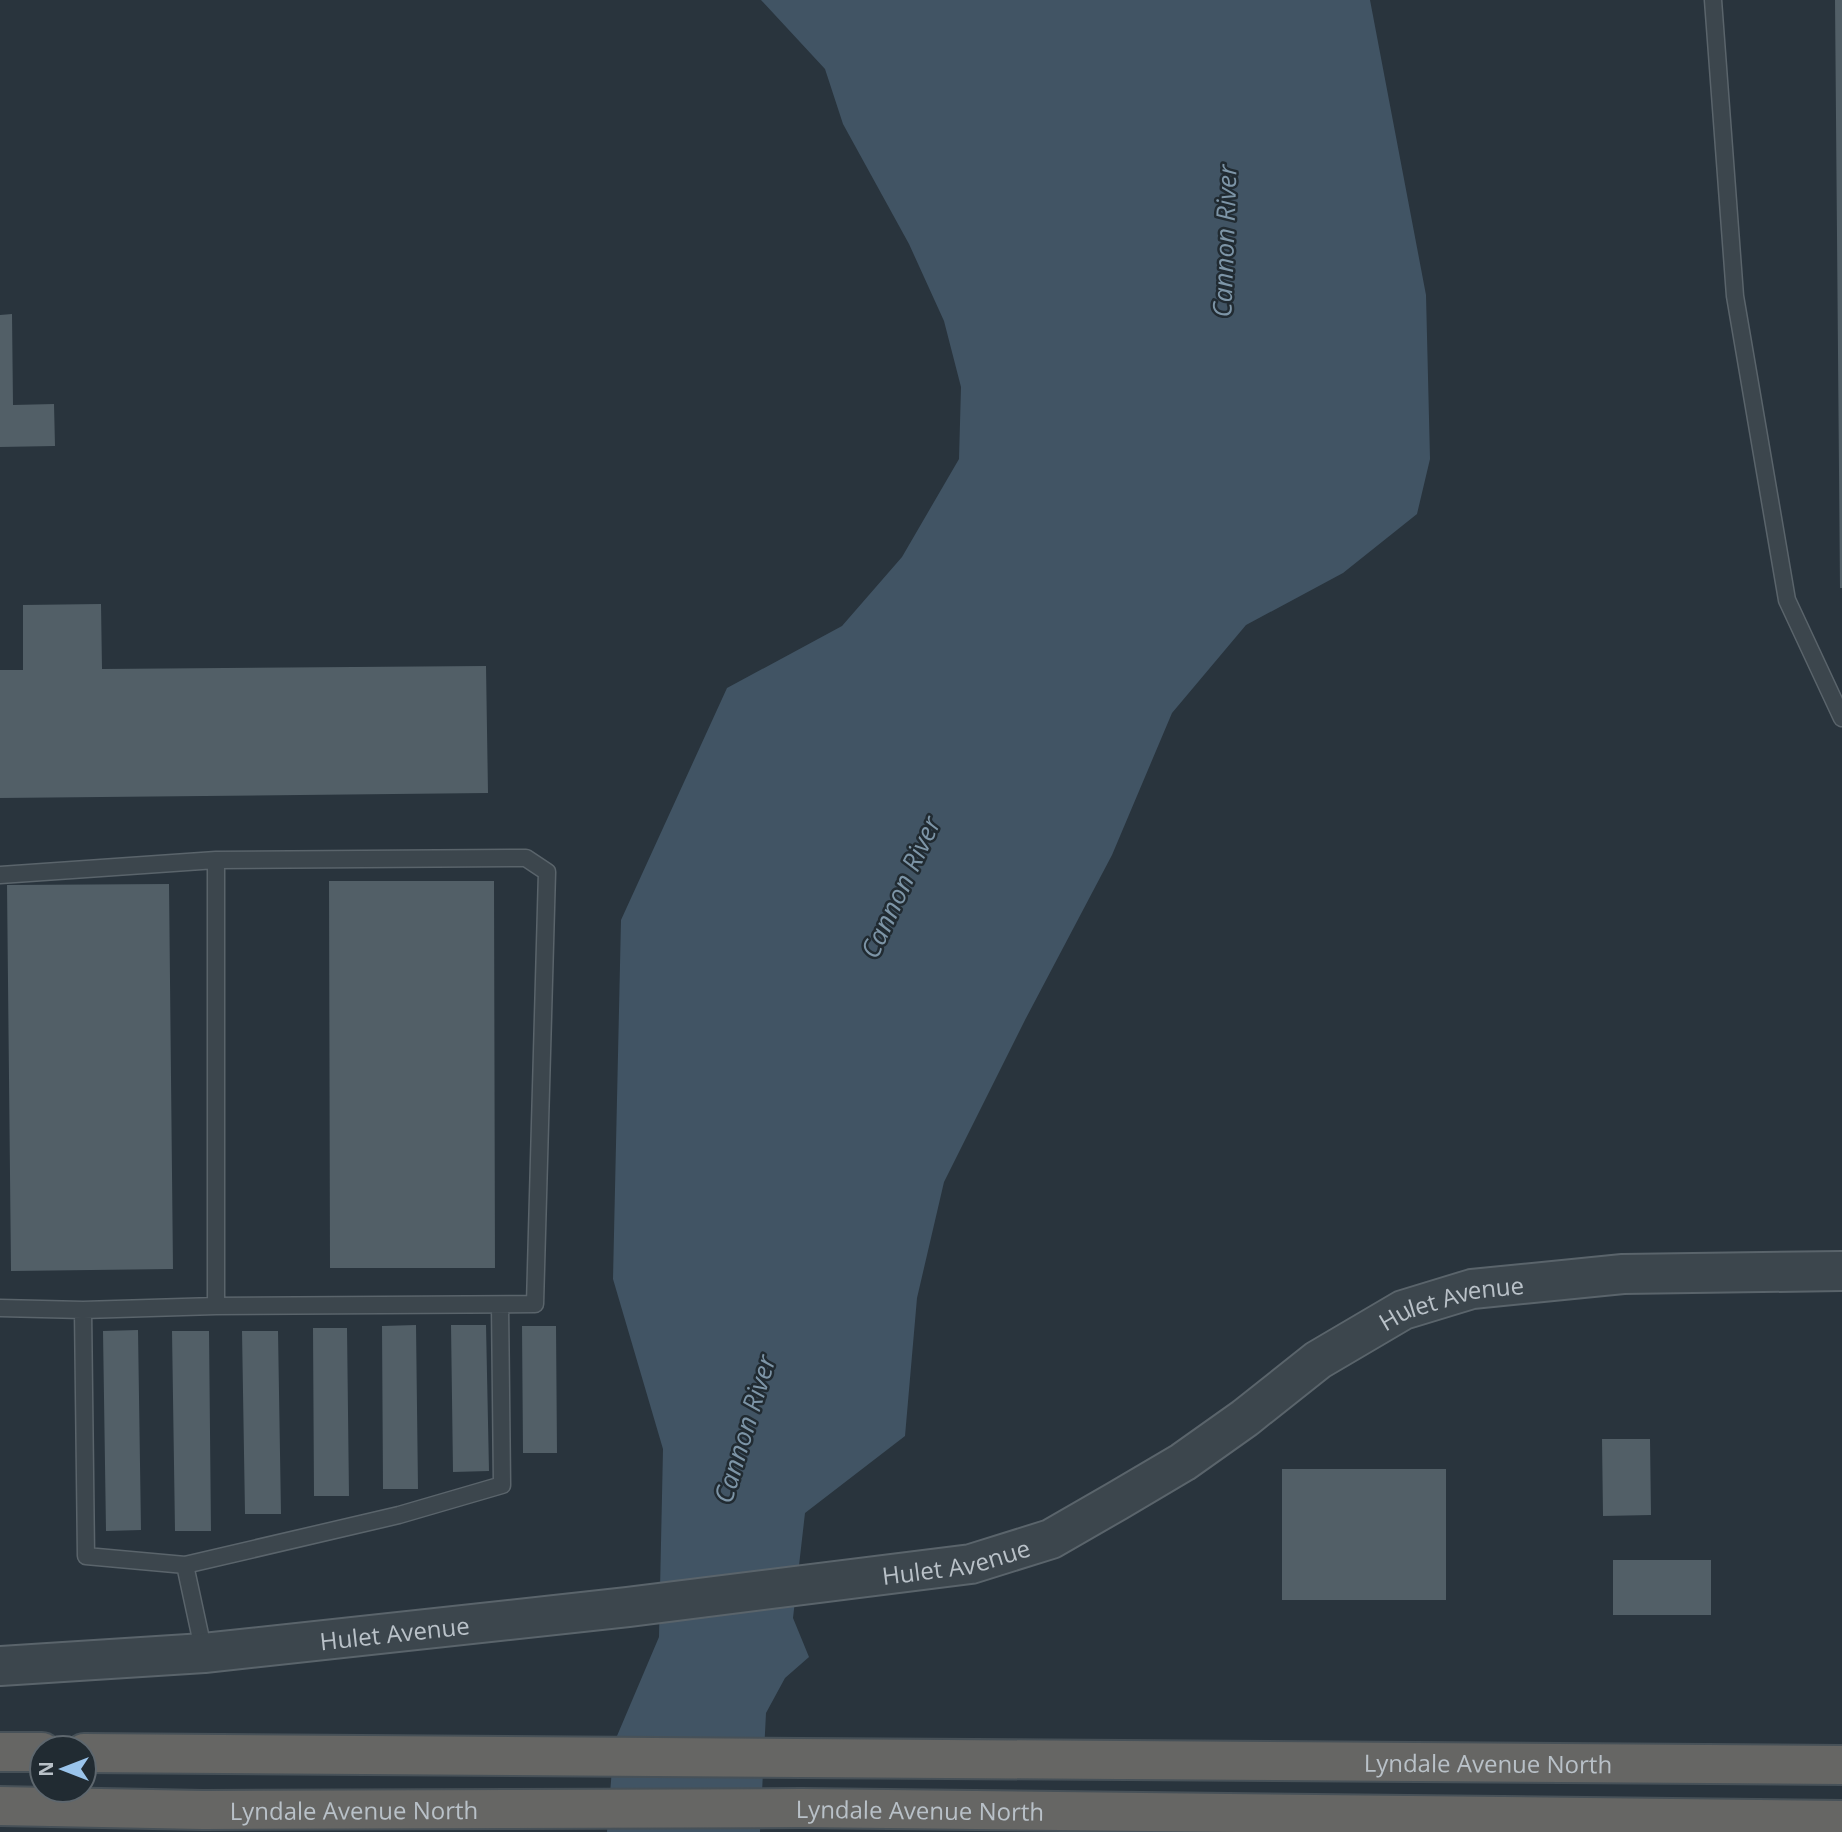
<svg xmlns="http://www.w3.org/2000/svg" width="1842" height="1832" font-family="'Open Sans',sans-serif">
  <rect width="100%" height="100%" fill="#29343d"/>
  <!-- water -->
  <path fill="#415464" d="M761,0H1370L1426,295L1430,459L1417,514L1343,573L1246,625L1172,713L1112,855L1025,1020L944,1182L917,1298L905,1436L805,1513L793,1618L809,1657L785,1678L766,1713L760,1832H607L614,1743L659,1637L663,1449L613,1279L621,920L727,688L842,626L902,557L959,459L961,387L944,321L909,244L843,124L825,69Z"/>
  <!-- building -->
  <path fill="#525f67" d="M1835,0H1842V588H1840Z
    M12,314L13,405L54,404L55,446L0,447V315Z
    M101,604L102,669L486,666L488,793L0,798V670H23V605Z
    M329,881H494L495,1268H330Z
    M169,884L173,1269L11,1271L7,885Z
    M416,1325L418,1489H383L382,1326Z
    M451,1325H486L489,1471L453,1472Z
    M522,1326H556L557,1453H523Z
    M313,1328H347L349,1496H314Z
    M138,1330L141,1530L106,1531L103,1331Z
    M172,1331H209L211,1531H175Z
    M242,1331H278L281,1514H245Z
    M1602,1439H1650L1651,1515L1603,1516Z
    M1282,1469H1446V1600H1282Z
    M1613,1560H1711V1615H1613Z"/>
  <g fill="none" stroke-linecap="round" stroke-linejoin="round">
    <!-- service casing -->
    <g stroke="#5a646b" stroke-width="19">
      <path id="service" d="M1713,0L1735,296L1787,600L1842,718
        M0,875L216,860V1306L83,1310L86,1556L185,1565L204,1653
        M213,1306L535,1304L547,872L526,858L216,860
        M0,1308L83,1310
        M185,1565L399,1515L502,1485L500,1305"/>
    </g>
    <!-- tertiary casing -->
    <g stroke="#5a646b" stroke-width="42">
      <g id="tertiary">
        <path id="s1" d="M0,1666L204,1653L628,1607L971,1564L1051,1539L1117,1501L1183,1462L1245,1418L1318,1360L1403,1310L1472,1289L1623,1274L1842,1271"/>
      </g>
    </g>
    <!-- trunk casing -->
    <g stroke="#475158" stroke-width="42">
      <g id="trunk">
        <path d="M0,1752H42"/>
        <path id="s2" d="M84,1753L1842,1765"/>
        <path id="s3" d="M0,1806L203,1810L802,1808L1842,1820"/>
      </g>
    </g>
    <!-- service -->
    <use href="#service" stroke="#3c464d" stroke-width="16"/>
    <!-- tertiary -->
    <use href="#tertiary" stroke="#3c464d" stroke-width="38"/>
    <!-- trunk -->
    <use href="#trunk" stroke="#666664" stroke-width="38"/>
  </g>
  <g text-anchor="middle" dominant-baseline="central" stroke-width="5" stroke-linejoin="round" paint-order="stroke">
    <!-- street labels -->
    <g font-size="24" fill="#b9c1c8" stroke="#212b32">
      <text stroke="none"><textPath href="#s1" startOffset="1530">Hulet Avenue</textPath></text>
      <text stroke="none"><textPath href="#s1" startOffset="962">Hulet Avenue</textPath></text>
      <text stroke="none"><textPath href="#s1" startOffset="396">Hulet Avenue</textPath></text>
      <text stroke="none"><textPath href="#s2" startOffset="1404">Lyndale Avenue North</textPath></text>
      <text stroke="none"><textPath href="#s3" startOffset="354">Lyndale Avenue North</textPath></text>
      <text stroke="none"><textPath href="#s3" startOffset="920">Lyndale Avenue North</textPath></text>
    </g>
    <!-- water labels -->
    <g font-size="26" font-style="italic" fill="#7d95a7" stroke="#212b32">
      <text transform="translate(1224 241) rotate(-88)">Cannon River</text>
      <text transform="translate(900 887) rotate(-65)">Cannon River</text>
      <text transform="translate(744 1429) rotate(-73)">Cannon River</text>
    </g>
  </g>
  <!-- north arrow -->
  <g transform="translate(63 1769) rotate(270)"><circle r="33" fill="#212b32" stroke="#5e676e" stroke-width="2"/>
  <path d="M0-5L12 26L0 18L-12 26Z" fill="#9ac4eb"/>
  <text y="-10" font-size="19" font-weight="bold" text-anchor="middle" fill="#b9c1c8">N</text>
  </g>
</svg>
